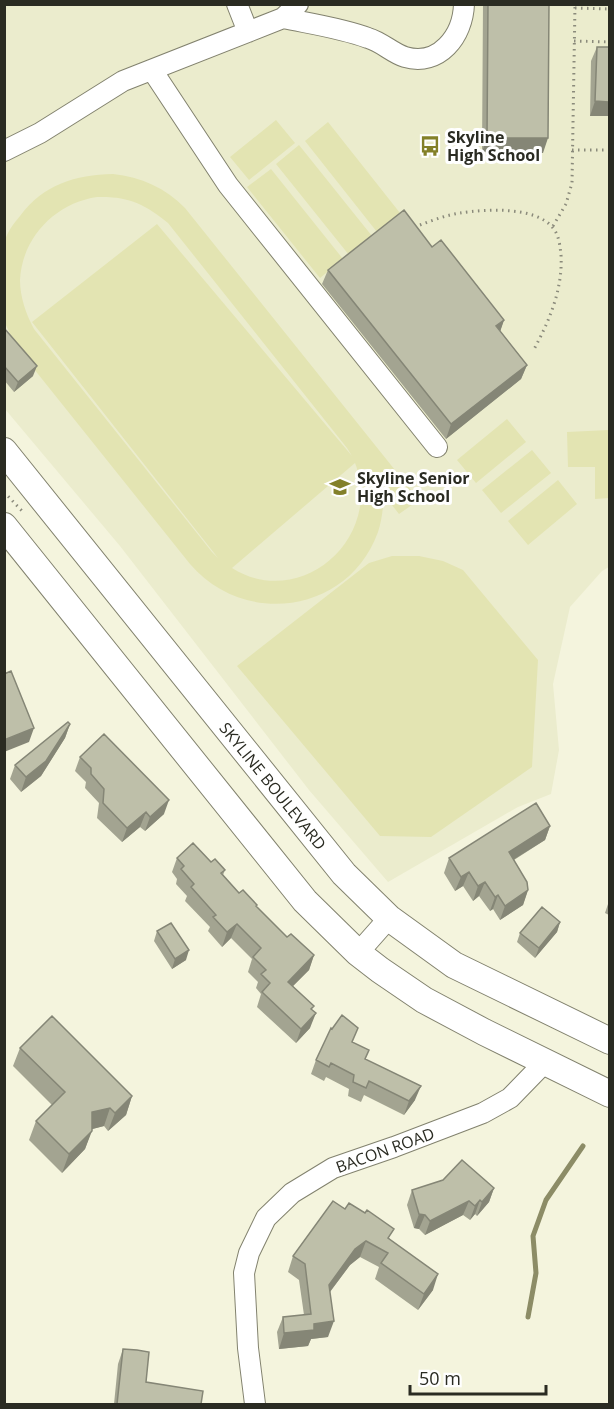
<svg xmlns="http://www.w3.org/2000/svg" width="614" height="1409" font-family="'Open Sans',sans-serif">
  <rect width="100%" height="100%" fill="#f4f4dd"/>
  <!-- built -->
  <path fill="#ebeccd" d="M4,5H609V567L602,571L570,607L553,684L559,750L551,794L518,807L388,882L309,790L120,546L5,409Z"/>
  <!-- green -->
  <path fill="#e3e4b2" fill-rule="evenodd" d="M276,120L295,143L249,180L230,157Z
    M328,122L400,213L377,232L305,141Z
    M299,145L372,236L349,255L276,164Z
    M271,169L343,259L320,278L247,187Z
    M113,174C141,177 166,188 185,208L419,500L399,514L384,495C383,508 382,520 378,532C349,613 245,628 190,564L26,359L14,342L5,323C5,303 5,283 5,263C5,256 3,246 5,240C8,231 14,223 20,216C44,184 75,175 113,174ZM97,197C128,196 145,204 168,223L347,448L352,456L157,224L32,322L218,558L212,552L34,329C26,314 20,297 20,280C22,237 56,203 97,197ZM355,463C360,475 361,487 361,499C356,562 287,603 232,568Z
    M507,419L526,442L476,483L457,460Z
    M609,430V498L595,499V467H568L567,432Z
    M532,450L551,473L501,513L482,490Z
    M558,480L577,504L528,545L508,521Z
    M392,556H419L443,561L463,570L538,660L532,767L431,837L380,836L237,666L369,563Z"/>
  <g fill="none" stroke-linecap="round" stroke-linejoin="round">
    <!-- stream -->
    <path stroke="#8c8c66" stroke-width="5" d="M528,1317L536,1273L533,1236L546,1200L583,1146"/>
    <!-- minor casing -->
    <g stroke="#82826e" stroke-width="22">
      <path id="minor" d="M237,4L248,32
        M283,18C312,24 341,28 368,38C382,42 392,53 405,57C439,67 463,36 464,4
        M152,70L228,185L437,447
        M4,151L40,133L123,81L283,18L298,4
        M358,953L389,918
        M255,1404L248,1348L244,1273L249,1253L266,1218L292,1193L333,1168L394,1147L483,1113L510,1098L545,1062"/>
    </g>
    <!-- major casing -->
    <g stroke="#82826e" stroke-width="28">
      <path id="major" d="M4,451L344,874L389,918L454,965L610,1041
        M4,526L305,901L358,953L380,970L424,1000L484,1032L610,1094"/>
    </g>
    <!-- path -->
    <path stroke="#8a8a7b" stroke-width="3" stroke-dasharray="1.5 4.5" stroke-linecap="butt" d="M575,8L610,9
      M574,41L610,42
      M572,150H610
      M420,225C433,220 447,215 460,213C485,209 536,206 553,228C559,235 560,246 561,255C563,289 549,322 533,351
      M553,226L566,204L572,183L575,4
      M4,492L23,512"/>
    <!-- minor -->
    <use href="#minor" stroke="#fff" stroke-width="20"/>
    <!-- major -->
    <use href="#major" stroke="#fff" stroke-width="26"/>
  </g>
  <!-- wall -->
  <path fill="#a3a491" d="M483,4H549L543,153L482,152Z
    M597,47H609V116H590L591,61Z
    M432,247L504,320L500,331L527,365L521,379L446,439L322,284L328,270Z
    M4,328L33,376L14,392L4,380Z
    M70,724L65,738L41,776L21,792L10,779L15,765Z
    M80,757L164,814L145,831L140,827L122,842L97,818L99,803L85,788L86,782L75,771Z
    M550,826L545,840L514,860L528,890L523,905L500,920L493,909L490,911L479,896L473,901L463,886L455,891L444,873L449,858Z
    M177,858L211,862L225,870L223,875L239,893L256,907L287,937L314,955L309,970L293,986L312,1010L310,1028L296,1043L257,1007L261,994L256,988L258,982L248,972L252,959L231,938L222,947L208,931L210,927L185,901L187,896L176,884L177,879L172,872Z
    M609,901V915L605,913Z
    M560,922L557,932L535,958L517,942L520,933Z
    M157,931L186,960L172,969L154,941Z
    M353,1043L366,1059L415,1100L404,1115L364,1095L361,1102L348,1096L349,1089L326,1077L324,1081L311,1074L316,1060Z
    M20,1048L132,1096L126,1115L108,1131L104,1126L92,1129L85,1149L62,1173L29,1140L36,1121L52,1105L13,1066Z
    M494,1188L489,1202L477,1216L475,1214L470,1220L463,1215L425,1235L419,1229L414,1228L407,1205L412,1190Z
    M333,1201L390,1239L433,1290L418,1310L375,1279L379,1267L360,1257L350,1265L330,1292L328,1337L311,1339L308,1346L279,1349L277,1332L283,1317L304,1315L299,1280L288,1272L293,1256Z
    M123,1349L146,1382L201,1404H114L118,1364Z"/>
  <!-- shaded-wall -->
  <path fill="#858676" d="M595,101L609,102V116H590Z
    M487,138H548L543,153L482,152Z
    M504,320L499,335L496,326Z
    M527,365L521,379L446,439L451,424Z
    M37,366L33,376L14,392L18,382Z
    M70,724L65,738L41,776L21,792L26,777Z
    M34,728L29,742L4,752V740Z
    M169,800L164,814L145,831L150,817Z
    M146,812L140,827L122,842L127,828Z
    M550,826L545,840L503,866L509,852Z
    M469,872L463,886L455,891L461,877Z
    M485,882L479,896L473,901L478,886Z
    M528,890L523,905L500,920L505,906Z
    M498,895L493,909L490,911L495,897Z
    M560,922L557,932L535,958L539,948Z
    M237,924L231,938L222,947L227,932Z
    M189,950L186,960L172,969L175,959Z
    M314,955L309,970L283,996L288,982Z
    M316,1013L310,1028L296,1043L301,1029Z
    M421,1086L415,1100L404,1115L409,1101Z
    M132,1096L126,1115L108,1131L115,1113Z
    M110,1108L104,1126L85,1131L92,1112Z
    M92,1131L85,1149L62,1173L69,1154Z
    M494,1188L489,1202L477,1216L482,1202Z
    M480,1200L475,1214L470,1220L475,1206Z
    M469,1201L463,1215L425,1235L430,1221Z
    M419,1214L425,1215L419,1229L414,1228Z
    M366,1241L360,1257L350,1265L323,1301L329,1285L355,1249Z
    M438,1274L433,1290L418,1310L424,1294Z
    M334,1321L328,1337L311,1339L308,1346L279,1349L284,1333L314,1324Z"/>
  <!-- building -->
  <path fill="#bebfa9" stroke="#858676" stroke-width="1.5" d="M488,4H549L548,138H487Z
    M597,47H609V102L595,101Z
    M404,210L432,247L441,240L504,320L496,326L527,365L451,424L328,270Z
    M4,328L37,366L18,382L4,366Z
    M11,671L34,728L4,740V674Z
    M68,722L70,724L46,761L26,777L15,765Z
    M104,734L169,800L150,817L146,812L127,828L103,803L104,789L91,774V768L80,757Z
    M536,803L550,826L509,852L527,882L528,890L505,906L498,895L495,897L485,882L478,886L469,872L461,877L449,858Z
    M193,843L211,862L215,859L225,870L221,873L239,893L243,890L257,905L256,906L287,937L291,934L314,955L288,982L314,1006L311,1009L316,1013L301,1029L262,992L270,983L261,974L266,970L253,957L261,948L237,924L227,932L213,917L216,915L191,887L194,884L181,869L184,866L177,858Z
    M542,907L560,922L539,948L520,933Z
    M171,923L189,950L175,959L157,931Z
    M342,1015L358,1028L352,1042L369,1050L365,1059L421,1086L409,1101L369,1081L366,1088L353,1082L354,1075L331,1063L329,1067L316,1060L331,1028L332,1029Z
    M52,1016L132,1096L115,1113L110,1108L92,1112V1131L69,1154L36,1121L65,1092L20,1048Z
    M462,1160L494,1188L482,1202L480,1200L475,1206L469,1201L430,1221L425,1215L419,1214L412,1190L443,1180Z
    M333,1201L345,1209L349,1203L365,1213L367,1210L394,1229L388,1238L438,1274L424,1294L381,1263L388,1253L366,1241L355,1249L329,1285L334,1321L314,1324V1330L284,1333L283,1317L311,1314L305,1264L293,1256Z
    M123,1349L137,1350L149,1352L146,1382L203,1391L201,1404H117Z"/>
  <!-- icons -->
  <defs>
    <g id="bus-bare" transform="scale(1.62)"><path d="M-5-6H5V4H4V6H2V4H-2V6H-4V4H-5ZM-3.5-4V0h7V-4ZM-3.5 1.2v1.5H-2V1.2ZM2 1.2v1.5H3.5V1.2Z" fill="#838029" stroke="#fff" stroke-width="2.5" paint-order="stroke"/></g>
    <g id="school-bare" transform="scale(1.62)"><path d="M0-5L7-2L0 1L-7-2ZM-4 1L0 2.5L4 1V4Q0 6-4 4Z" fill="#838029" stroke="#fff" stroke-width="2.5" paint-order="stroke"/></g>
  </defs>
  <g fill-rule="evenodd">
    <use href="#bus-bare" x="430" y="146"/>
    <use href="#school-bare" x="340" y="487"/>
  </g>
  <g text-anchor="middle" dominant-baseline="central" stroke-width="6" stroke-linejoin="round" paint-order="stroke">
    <!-- poi labels -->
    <g font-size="16" font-weight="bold" fill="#2a2b22" stroke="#fff" text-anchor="start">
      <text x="447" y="137">Skyline<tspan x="447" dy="18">High School</tspan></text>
      <text x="357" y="478">Skyline Senior<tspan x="357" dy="18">High School</tspan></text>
    </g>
    <!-- street labels -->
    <g font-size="16" fill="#2a2b22" stroke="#fff">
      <text transform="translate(273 786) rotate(51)">SKYLINE BOULEVARD</text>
      <text transform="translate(385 1150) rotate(-20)">BACON ROAD</text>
    </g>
  </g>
  <!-- border -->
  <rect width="614" height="1409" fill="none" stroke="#2a2b22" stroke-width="12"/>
  <!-- scale -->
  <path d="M410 1385v9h136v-9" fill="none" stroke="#2a2b22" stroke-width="3"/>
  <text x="419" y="1385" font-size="18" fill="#2a2b22" stroke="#ffffff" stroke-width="4.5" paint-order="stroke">50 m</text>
</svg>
